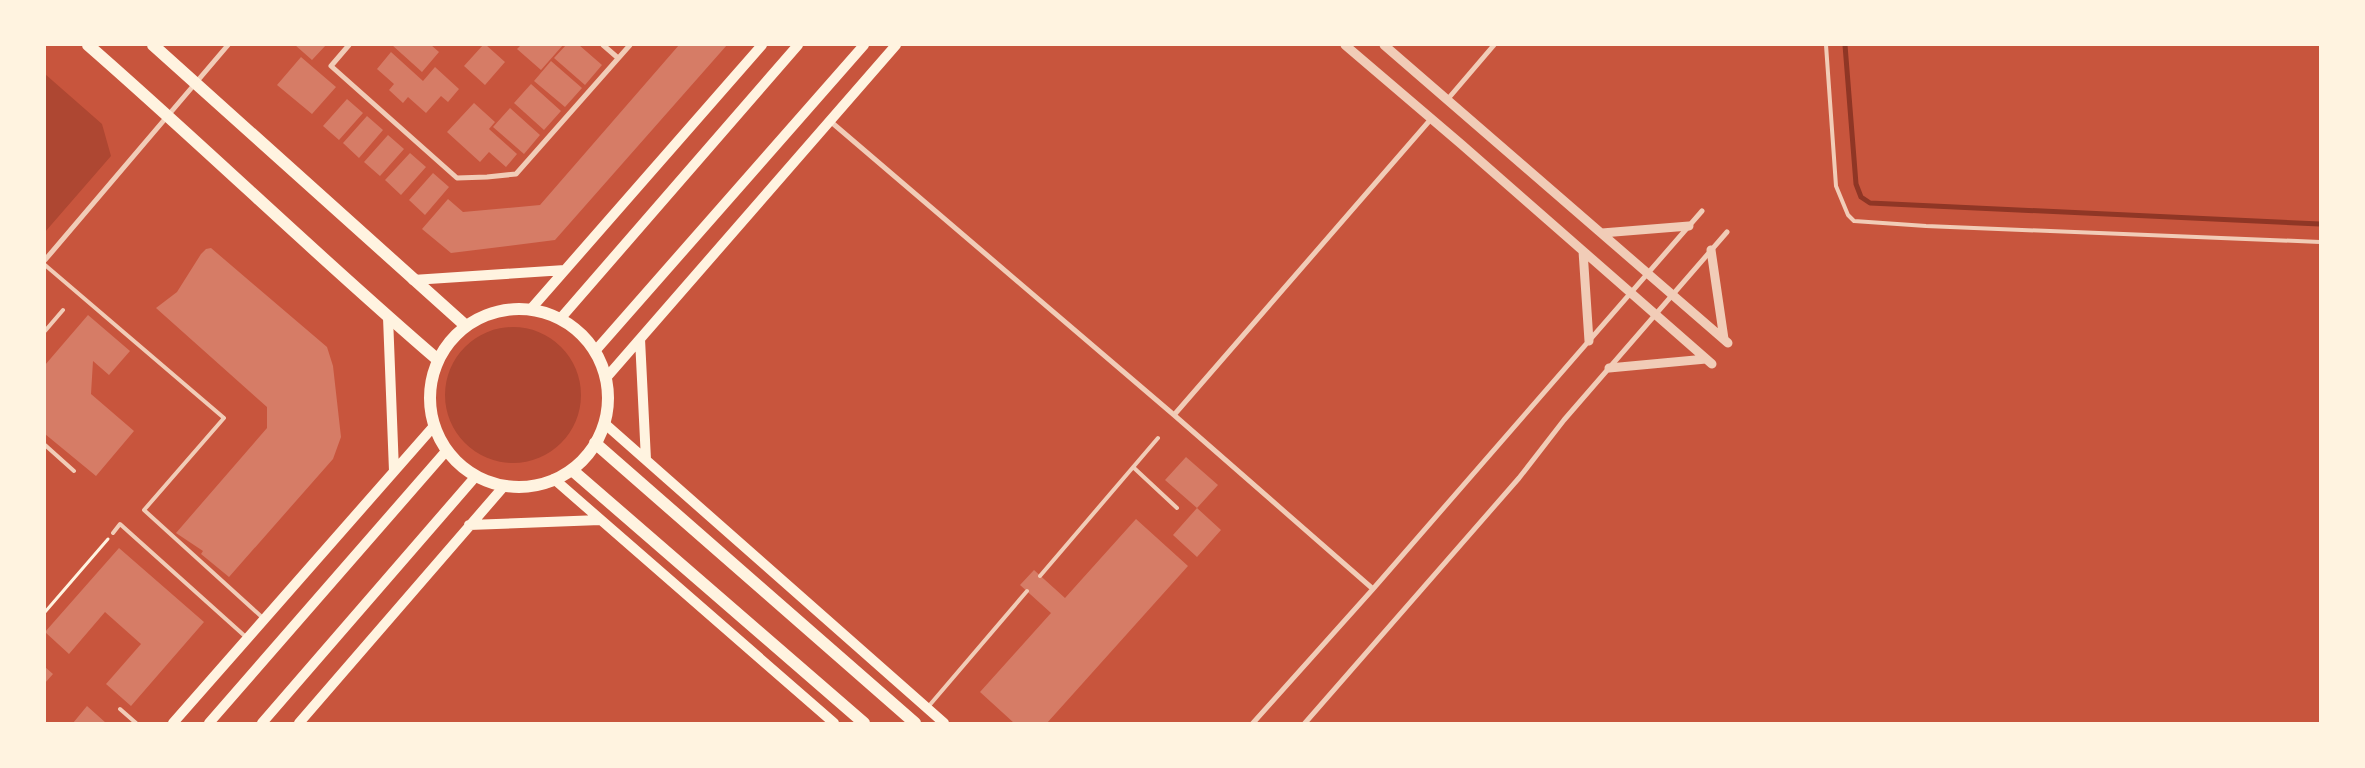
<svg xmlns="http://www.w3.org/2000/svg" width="2365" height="768" font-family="Overpass,sans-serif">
  <rect width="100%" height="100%" fill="#c8553d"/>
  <!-- green -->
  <path fill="#ae4732" d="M45,74L102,124L111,156L45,232Z
    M445 395a68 68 0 1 1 136 0a68 68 0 1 1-136 0Z"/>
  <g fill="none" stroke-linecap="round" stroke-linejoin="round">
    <!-- stream -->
    <path stroke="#8f3625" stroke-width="5" d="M1845,45L1856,184L1861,197L1870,203L2320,224"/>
  </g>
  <!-- building -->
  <path fill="#d67c66" d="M295,45H326L312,60Z
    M392,45H431L439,52L422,72Z
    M483,45H486L505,62L485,85L464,66Z
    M521,45H563L541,70L517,49Z
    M566,45H579L602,65L585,85L554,58Z
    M679,45H727L555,240L451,253L422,229L448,199L463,212L540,205Z
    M391,52L423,81L435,67L459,89L448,102L441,96L426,113L408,97L403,103L389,90L394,84L377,69Z
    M301,57L336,87L312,114L277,85Z
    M551,61L582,88L565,107L534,81Z
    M531,84L561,111L544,130L514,103Z
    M347,99L363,113L339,140L323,126Z
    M474,103L495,122L489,129L517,154L506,167L489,152L480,162L447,132Z
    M510,108L540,135L524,154L493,127Z
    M367,116L383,130L359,158L343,143Z
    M388,135L404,149L380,176L364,162Z
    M410,153L426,167L401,195L385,180Z
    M433,173L449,187L425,215L409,200Z
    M211,248L327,347L333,366L341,437L333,459L229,577L201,554L203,551L176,533L267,428V407L156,308L177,292L201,254L206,249Z
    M88,315L130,351L109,375L93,361L91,394L134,431L96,476L45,434V365Z
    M1186,457L1218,485L1197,508L1165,480Z
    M1197,508L1221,530L1197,557L1173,535Z
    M1136,519L1188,566L1047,723H1014L980,692L1051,613L1020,585L1034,570L1065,598Z
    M119,548L204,622L131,706L106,684L141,644L105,612L69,654L45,632Z
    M45,667L53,674L45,683Z
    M87,706L106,723H73Z"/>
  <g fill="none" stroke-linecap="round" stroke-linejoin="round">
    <!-- path -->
    <path stroke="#fff3e0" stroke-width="3" d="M45,612L108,539"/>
    <!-- service -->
    <path stroke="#f1ccb7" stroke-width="4" d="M1826,45L1836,186L1848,215L1854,221L1926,226L2320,242
      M45,265L224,418L144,510L264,619
      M45,331L63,310
      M45,445L74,471
      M1133,467L1177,508
      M113,533L120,524L247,638
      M1040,576L1158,438
      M928,707L1027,591
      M120,709L136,723"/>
    <!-- minor -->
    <path stroke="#f1ccb7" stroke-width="5" d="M349,45L331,66L457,178L487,177L516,174L630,45
      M603,45L618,58
      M1447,100L1494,45
      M830,121L1174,415L1373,589
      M45,260L228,45
      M1174,415L1431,119
      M1253,723L1373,589L1702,211
      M1305,723L1519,478L1564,420L1727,232"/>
    <!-- tertiary -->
    <path stroke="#f1ccb7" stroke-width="9" d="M1345,45L1461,144L1712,364
      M1384,45L1728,343
      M1602,233L1689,226
      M1711,250L1724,339
      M1583,251L1589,341
      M1609,368L1706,359"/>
    <!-- secondary -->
    <path stroke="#fff3e0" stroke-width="10" d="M413,280L565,270
      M530,310L762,45
      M388,317L394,471
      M560,319L798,45
      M640,339L646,460
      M596,350L864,45
      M606,378L896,45
      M604,423L944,723
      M554,479L834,723
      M469,525L600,520
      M173,723L434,426
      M209,723L447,450
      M262,723L476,476
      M299,723L505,485"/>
    <!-- primary -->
    <path stroke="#fff3e0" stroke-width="12" d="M88,45C206,148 319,258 438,360
      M153,45L466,326
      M430 398a89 89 0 1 1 178 0a89 89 0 1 1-178 0Z
      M595,443L915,723
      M572,470L864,723"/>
  </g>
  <!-- border -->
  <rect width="2365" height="768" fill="none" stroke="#fff3e0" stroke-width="92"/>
</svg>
